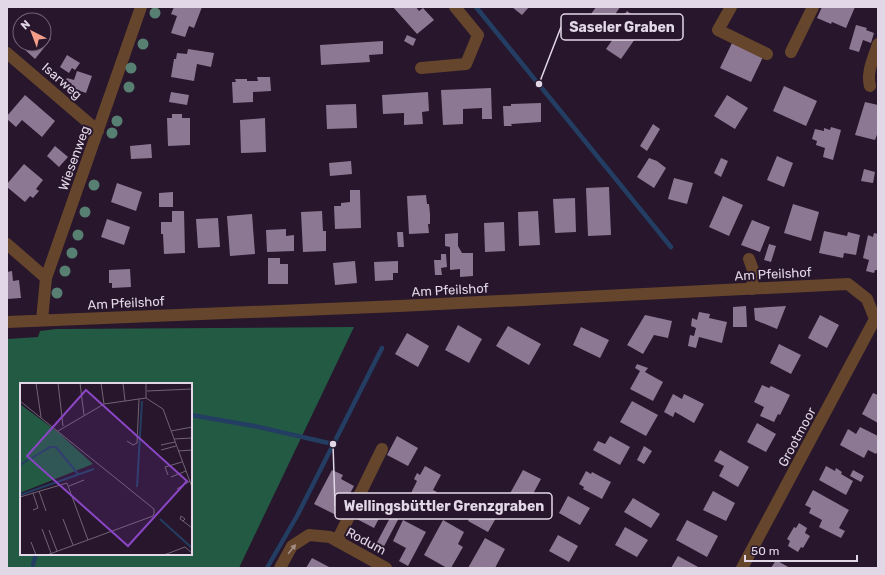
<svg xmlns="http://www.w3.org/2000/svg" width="885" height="575" font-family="Rubik,sans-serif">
  <rect width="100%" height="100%" fill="#27162c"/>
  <!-- forest -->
  <path fill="#225a43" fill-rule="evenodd" d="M354,327L239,568H7V339L38,337L40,331L56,329ZM21,384H191V554H21Z"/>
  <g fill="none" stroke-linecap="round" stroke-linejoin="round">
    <!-- stream -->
    <path stroke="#233e62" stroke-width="4.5" d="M476,7L671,247
      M191,415L254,426L333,444
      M33,565L36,554
      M267,568L297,516L382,348"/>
  </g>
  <!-- building -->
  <path fill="#8d7893" d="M174,7H202L194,28L189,26L185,37L171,33L177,16L171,14Z
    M393,7H416L419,11L423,8L434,20L417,34Z
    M512,7H529L522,15Z
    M596,7H620L608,25L591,14Z
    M822,7H855L846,28L832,22L831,24L817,18Z
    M627,11L637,18L632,25L622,17Z
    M856,25L867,28L866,30L874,33L871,43L863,40L859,52L849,49Z
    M620,29L635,39L621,59L606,49Z
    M44,33L51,39L35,59L23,48L24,47L22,44H44Z
    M407,35L416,39L413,46L404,41Z
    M383,41V54L369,55L370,62L321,65L320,45Z
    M732,43L763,57L751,82L720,68Z
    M188,49L214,53L211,67L197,64L194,81L171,77L174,59H176L177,53L187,54Z
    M67,55L80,63L75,70L72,68L69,73L60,67Z
    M77,71L92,76L86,93L62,85L67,78L74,80Z
    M257,77H270L271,91L253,92V102L233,103L232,82H236L235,79H247V81H258Z
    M784,86L817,101L806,126L773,111Z
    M491,88L492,119H482V108L463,109V124L443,125L441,90Z
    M171,92L189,95L187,105L169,102Z
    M428,92L429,111L422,112L423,124L404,125V113L383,114L382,95Z
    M25,95L55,121L42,137L22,120L16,127L7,119V116Z
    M727,95L748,108L735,129L714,116Z
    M865,102L878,105V132L875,140L855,135Z
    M541,103V122L511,124L512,126H504L503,106H511V104Z
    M356,104L357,128L327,129L326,105Z
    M172,114H182V118H190V145L168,146L167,118H172Z
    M265,118L266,152L241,153L240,120Z
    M653,124L660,129L647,151L640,146Z
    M831,127L841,130L833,160L823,157L825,148L816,145L817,141L812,139L815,129L824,131V128L830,130Z
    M151,144L152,158L131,159L130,146Z
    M55,146L68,157L59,167L47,156Z
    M777,156L793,163L784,187L767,180Z
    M649,158L657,161L666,168L654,188L637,177Z
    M721,158L728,161L721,177L714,173Z
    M351,161L352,174L330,176L329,163Z
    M24,164L43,180L36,189L39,191L33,198L30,196L25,202L7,187V184Z
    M864,169L875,172L873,183L861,181Z
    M674,178L693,183L687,204L668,199Z
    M117,183L142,192L136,211L111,202Z
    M609,187L611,235L588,236L586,188Z
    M350,190H360L361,228L335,229L334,206H341V203L350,202Z
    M173,192V207H159V193Z
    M426,195L427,204H429L430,214V224H428L429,233L409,234L407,196Z
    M723,196L743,205L729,236L709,227Z
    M575,198L576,232L555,233L553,199Z
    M793,204L819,212L811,241L784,233Z
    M172,211H184L185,253L164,254L163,234H161V222H172Z
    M322,211L323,231H326V251L303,252L301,212Z
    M538,211L540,245L519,246L518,212Z
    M252,214L255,254L230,256L227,216Z
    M218,218L220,247L198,248L196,219Z
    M107,219L130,227L124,245L101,237Z
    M752,220L770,227L760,252L741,245Z
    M504,222L505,251L485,252L484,223Z
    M286,229V236L294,235V251L267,252L266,230Z
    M824,231L847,236L848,232L860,235L856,255L844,253L843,258L819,253Z
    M397,232H403L404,247H398Z
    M458,233V246L462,253H473V276L460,277V269L450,270V247L445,246V234Z
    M874,233L878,234V270H875L874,273L866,271L869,260L863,258L868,235L873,237Z
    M769,244L776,246L771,262L764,260Z
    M441,254H446L447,267L441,268L442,275H435L434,260H441Z
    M268,258H280V264H288V284H268Z
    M355,261L357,283L335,285L333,263Z
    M398,261V273H393V280L375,281L374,262Z
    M130,269L131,287L112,288V283H109V270Z
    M12,271L13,281L19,280L21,298L7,299V272Z
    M746,306L747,327H733V307Z
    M786,306L777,329L755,320L754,308Z
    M699,312L710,314L709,318L727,322L722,343L699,337L696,348L688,346L690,335L694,336L696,328L691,326L692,318L697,320Z
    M645,315L672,321L668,338L654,335L643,354L627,345Z
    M820,315L839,325L827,348L808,338Z
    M458,325L482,339L469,363L445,350Z
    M508,326L541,344L529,365L496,346Z
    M581,327L609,340L600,358L573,345Z
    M407,333L429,346L418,367L395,354Z
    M779,344L801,355L791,374L770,363Z
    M637,364L648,368L645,372L663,382L653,401L630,389L640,371L635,368Z
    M762,385L769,388L771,386L790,395L780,415L778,414L774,422L760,416L764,407L754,402Z
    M873,393L878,395V423L862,414Z
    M673,394L682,399L684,394L704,404L694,423L675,412L673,417L664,412Z
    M632,401L658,415L646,436L620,422Z
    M757,423L776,434L766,452L747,442Z
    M860,427L878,436V451L876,454L868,450L864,458L840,445L848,429L856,434Z
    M397,436L418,448L408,466L387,455Z
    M610,436L630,447L620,465L593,450L598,441L605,444Z
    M644,446L652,451L644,464L637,460Z
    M720,450L749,467L738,487L719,476L724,466L714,461Z
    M425,466L441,475L433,490L437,492L432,501L428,499L427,501L411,493L417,481L414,479L417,473L420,475Z
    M826,466L835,471L836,468L842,472L841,474L853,481L846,495L819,480Z
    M332,470L343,475L341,479L354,486L338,516L314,504Z
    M523,470L541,479L526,507L508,497Z
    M853,470L864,476L861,482L850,476Z
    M586,471L591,474L592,472L611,482L602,499L583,489L584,487L579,484Z
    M813,490L849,510L839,528L845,531L841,538L819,527L822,520L809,513L811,508L805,505Z
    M713,491L735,503L726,521L703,510Z
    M568,496L590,508L580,525L559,513Z
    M633,498L660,514L651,528L624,512Z
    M362,499L383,511L374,528L353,517Z
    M479,502L492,509L489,514L496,518L488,532L468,521Z
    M393,512L400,516L381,552L374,548Z
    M403,520L426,532L408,566L399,561L406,548L393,541Z
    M443,520L464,532L458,544L463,547L451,568H447L424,555Z
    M687,520L718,536L707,557L676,540Z
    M799,523L807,528L805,533L810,536L803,548L801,547L798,552L788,546L790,541L787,539L794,527L796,528Z
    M625,527L648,540L637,557L615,545Z
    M558,535L578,546L569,562L549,551Z
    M485,538L505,549L495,568H468Z
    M678,556L700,568H671Z
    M312,558L331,568H306Z
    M776,560L790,568H771Z"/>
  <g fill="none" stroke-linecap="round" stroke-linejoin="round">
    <!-- minor -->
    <path stroke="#65452b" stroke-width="12" d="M731,7L718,30L767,54
      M791,52L813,7
      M7,53L98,131
      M421,68L466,64L478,35L455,7
      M870,86C866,73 874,57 878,44
      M7,244L46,278
      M749,259L753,270L752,289
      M42,320L46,278L141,7
      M7,322L399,306L848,284L867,299L875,319L742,568
      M337,541L382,449
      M280,568L292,546L309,535L330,537L386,568"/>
  </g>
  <!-- trees -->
  <g fill="#577f72">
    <circle cx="155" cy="13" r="5.5"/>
    <circle cx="143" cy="44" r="5.5"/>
    <circle cx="131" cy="68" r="5.5"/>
    <circle cx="129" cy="87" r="5.5"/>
    <circle cx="117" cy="121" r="5.5"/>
    <circle cx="112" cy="133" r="5.5"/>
    <circle cx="94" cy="185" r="5.5"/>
    <circle cx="85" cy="212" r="5.5"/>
    <circle cx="78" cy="235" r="5.5"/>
    <circle cx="72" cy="253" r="5.5"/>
    <circle cx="65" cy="271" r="5.5"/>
    <circle cx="57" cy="293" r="5.5"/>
  </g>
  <!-- one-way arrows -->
  <defs><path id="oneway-solid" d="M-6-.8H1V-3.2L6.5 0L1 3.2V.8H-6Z"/></defs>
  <use fill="#a48e88" href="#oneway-solid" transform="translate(292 549) rotate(-51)"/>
  <g text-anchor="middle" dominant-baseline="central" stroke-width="4" stroke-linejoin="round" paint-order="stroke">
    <!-- street labels -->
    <g font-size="13" fill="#e2d7e6" stroke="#27162c">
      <text transform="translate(62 81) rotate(41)">Isarweg</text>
      <text transform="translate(74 158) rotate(-70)">Wiesenweg</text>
      <text transform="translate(773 274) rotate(-3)">Am Pfeilshof</text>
      <text transform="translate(450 290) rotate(-3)">Am Pfeilshof</text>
      <text transform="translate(126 303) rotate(-3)">Am Pfeilshof</text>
      <text transform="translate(797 437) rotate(-62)">Grootmoor</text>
      <text transform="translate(366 541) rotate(28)">Rodum</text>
    </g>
  </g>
  <!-- overview -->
  <g transform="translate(20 383)">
    <rect width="172" height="172" fill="#27162c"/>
    <path d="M0,21L39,50L73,81L0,110Z" fill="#225a43"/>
    <path fill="none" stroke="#233e62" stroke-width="2" d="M12,75L30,64H36L58,91M0,82L11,75M117,104L122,18M0,112L74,86M140,136L172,165"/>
    <path fill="none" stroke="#726376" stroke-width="1" d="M16,0L21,34M38,0L43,43M60,0L64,32M81,0L84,21M103,0L105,18M126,0V15M127,8L172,6M0,18L134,126V130L133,133L27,172M38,48L84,21L126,15L143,26L172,104M151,48L172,44M154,56L172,55M107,58L113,62L117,60L119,16M141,62L155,59M141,67L156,63M158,68L172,67M148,92L145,84L162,79M151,94L166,88M49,103L64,97M157,106L170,98M19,108L26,128M13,110L18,125L13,127M0,114L47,100L68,157M43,136L53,162M163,138L165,136L161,133L160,136L163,138L172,145M22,146L31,170M29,147L37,168M11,159L16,172M144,172L165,164L172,170"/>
    <path fill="#8a46c5" fill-opacity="0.15" stroke="#8a46c5" stroke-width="2" d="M66,7L167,98L108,163L7,73Z"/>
    <rect width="172" height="172" fill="none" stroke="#e2d7e6" stroke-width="2"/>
  </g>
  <!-- callouts -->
  <path fill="none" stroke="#e2d7e6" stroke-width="1.5" d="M539 84L561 27M333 444L335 506"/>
  <g fill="#e2d7e6" stroke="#27162c" stroke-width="1.5">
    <circle cx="539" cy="84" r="4"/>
    <circle cx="333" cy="444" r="4"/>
  </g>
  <g fill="#27162c" stroke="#e2d7e6" stroke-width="1.5">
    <rect x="561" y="14" width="122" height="26" rx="4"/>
    <rect x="335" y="493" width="217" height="26" rx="4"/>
  </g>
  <g font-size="14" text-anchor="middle" font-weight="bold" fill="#e2d7e6">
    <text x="622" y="32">Saseler Graben</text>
    <text x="444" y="511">Wellingsbüttler Grenzgraben</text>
  </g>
  <!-- border -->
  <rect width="885" height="575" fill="none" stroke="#e2d7e6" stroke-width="16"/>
  <!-- north arrow -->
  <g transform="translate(32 32) rotate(318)"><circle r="19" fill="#27162c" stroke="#726376"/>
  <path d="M0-3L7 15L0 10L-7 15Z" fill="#f49e89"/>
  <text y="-6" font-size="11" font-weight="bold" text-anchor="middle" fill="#e2d7e6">N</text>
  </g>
  <!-- scale -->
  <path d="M745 555v6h112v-6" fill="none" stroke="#e2d7e6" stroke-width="2"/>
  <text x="751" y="555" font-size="12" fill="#e2d7e6" stroke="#27162c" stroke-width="3" paint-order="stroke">50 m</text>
</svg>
